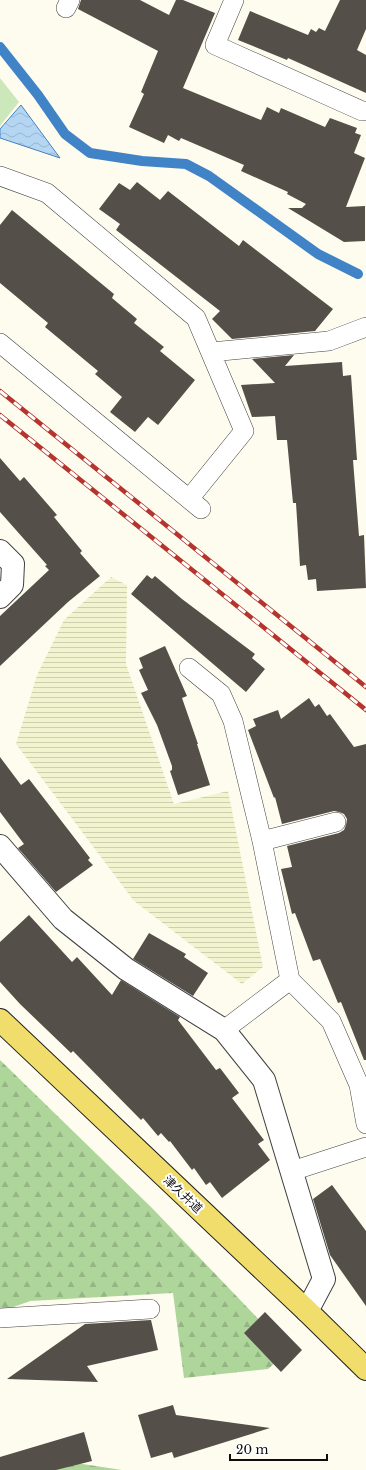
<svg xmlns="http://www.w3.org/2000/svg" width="366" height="1470" font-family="'Libre Baskerville','Noto Sans JP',serif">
  <defs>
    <pattern id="farmland-rules" width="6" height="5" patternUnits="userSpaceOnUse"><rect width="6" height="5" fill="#f2f3cf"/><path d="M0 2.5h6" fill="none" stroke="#cecfb1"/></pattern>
    <pattern id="forest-firs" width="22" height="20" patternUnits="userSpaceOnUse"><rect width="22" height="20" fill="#afd69a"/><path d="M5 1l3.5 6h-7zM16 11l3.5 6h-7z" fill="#95b684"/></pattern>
    <pattern id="water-waves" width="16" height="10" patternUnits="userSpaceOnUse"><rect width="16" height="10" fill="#b5d6f3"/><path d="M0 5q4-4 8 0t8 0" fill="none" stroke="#9ab6cf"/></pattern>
  </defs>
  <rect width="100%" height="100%" fill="#fefcee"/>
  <!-- farmland -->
  <path fill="url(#farmland-rules)" d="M111,577L127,585L126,664L174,804L228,791L263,967L242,984L134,901L16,744L37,675L64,620Z"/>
  <!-- forest -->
  <path fill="url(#forest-firs)" d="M0,1060L153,1209L289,1351L268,1369L184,1378L173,1293L30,1301L0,1312Z
    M30,1456L122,1470H3Z"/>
  <!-- park -->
  <path fill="#cce7ba" d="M0,78L19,102L0,126Z"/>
  <!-- water -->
  <path fill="url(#water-waves)" stroke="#4083c6" d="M21,105L60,158L0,138V129Z"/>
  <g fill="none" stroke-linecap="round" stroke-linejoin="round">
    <!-- stream -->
    <path stroke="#4083c6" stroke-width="10" d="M0,47L38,95L65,134L90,153L142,161L186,164L209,176L318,254L358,274"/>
  </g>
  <!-- building -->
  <path fill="#554f4a" d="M81,0H140L169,15L176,0H183L215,13L183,88L261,120L267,107L279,113L281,108L325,127L330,118L357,128L355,133L361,135L354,153L365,158L346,207L365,206V241L344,242L288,208H302L306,204L287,194L288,192L241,171L244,165L181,138L179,141L168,135L164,143L129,127L144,94L141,92L158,51L78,9Z
    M340,0H366V29L357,50L366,55V93L288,58L287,60L238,40L250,11L308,35L311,29L316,32L319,28L325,31Z
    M137,182L160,200L168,191L239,246L243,240L333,309L315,331L232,339L212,319L220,311L116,230L120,224L99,209L119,183L130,190Z
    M12,210L114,294L112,298L137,319L134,323L164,347L160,351L195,380L158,425L148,417L135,432L110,412L122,397L95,374L98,371L45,327L48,323L0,283V225Z
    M294,355L285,366L342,362L343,376L351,375L357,460H353L359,536L364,535L366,588L317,591L316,579L308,580L306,565L300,566L296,503H293L287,440H277L275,416L252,417L241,385L275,383L252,359Z
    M0,458L20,481L24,477L57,515L54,517L82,551L80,553L100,576L68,602L0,666V616L49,570L45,566L47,565L0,512Z
    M147,575L152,579L155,576L182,599L255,654L252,658L265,669L246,692L131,594Z
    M165,646L187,696L182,698L198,744H197L210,785L178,795L170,771L172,770V766L157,725L141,693L148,690L139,670L143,668L139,658Z
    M309,698L315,707L319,704L327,716L330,714L354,747L366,744V1060H364L341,1002L338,1003L320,959L313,961L295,913L292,914L281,869L292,867L287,846L339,833L344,830L346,825L347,819L344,814L339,812L334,811L282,824L275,797L274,798L248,730L256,726L253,719L278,710L281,719Z
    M0,757L21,785L29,779L90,858L88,860L93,865L56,892L18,848L24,844L0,812Z
    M29,915L72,962L77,957L112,995L121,980L180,1017L178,1020L216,1070L220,1068L239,1093L232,1098L264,1140L258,1144L270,1160L222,1198L210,1182L206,1185L194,1168L192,1170L170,1141L169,1142L161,1133L158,1136L143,1118L141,1120L73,1051L71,1053L20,1004L0,982V942Z
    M149,933L186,954L184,957L208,973L193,996L133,959Z
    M332,1185L366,1231V1306L330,1255L313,1199Z
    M265,1312L302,1350L281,1372L244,1333Z
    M151,1320L158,1350L87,1366L98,1382L7,1379L85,1324Z
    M173,1405L176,1415L270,1428L174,1458L172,1452L151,1458L138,1415Z
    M84,1432L92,1461L56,1470H0V1457Z"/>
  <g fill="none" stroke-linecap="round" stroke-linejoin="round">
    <!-- lane casing -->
    <g stroke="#404040" stroke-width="20">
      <path id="lane" d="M234,0L215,45L362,111H366
        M66,8L70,0
        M0,176L47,193L196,318L244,431L189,499
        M0,343L201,509
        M211,352L329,341L366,327
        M189,668L221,694L233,721L262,841L336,822
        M290,980L331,1021L359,1085L366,1124
        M224,1030L290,980L262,841
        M292,1171L366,1147
        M0,1318L150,1309"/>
    </g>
    <!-- street casing -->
    <g stroke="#404040" stroke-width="24">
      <path id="street" d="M0,551L13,564L12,585L0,597
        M0,846L63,919L126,969L224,1030L264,1080L324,1279L307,1311"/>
    </g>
    <!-- primary casing -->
    <g stroke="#1e1e1e" stroke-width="24">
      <path id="primary" d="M0,1020L307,1311L366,1369"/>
    </g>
    <!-- lane -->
    <use href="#lane" stroke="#fff" stroke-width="19"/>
    <!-- street -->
    <use href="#street" stroke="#fff" stroke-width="22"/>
    <!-- primary -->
    <use href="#primary" stroke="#f1dd6b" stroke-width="22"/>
    <!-- rail casing -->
    <g stroke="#b5342d" stroke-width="4.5">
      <path id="rail" d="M0,391L366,687
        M0,415L366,710"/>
    </g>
    <!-- rail -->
    <use href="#rail" stroke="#fff" stroke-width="3" stroke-dasharray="9" stroke-linecap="butt"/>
  </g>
  <g text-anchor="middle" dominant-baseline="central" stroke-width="4" stroke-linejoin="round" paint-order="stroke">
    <!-- street labels -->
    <g font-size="12" fill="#0d0d0d" stroke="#fff">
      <text transform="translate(183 1194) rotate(43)">津久井道</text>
    </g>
  </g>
  <!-- scale -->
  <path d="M230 1454v6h97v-6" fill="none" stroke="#0d0d0d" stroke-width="2"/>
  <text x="236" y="1454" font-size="12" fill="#0d0d0d" stroke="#ffffff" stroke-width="3" paint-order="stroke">20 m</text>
</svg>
